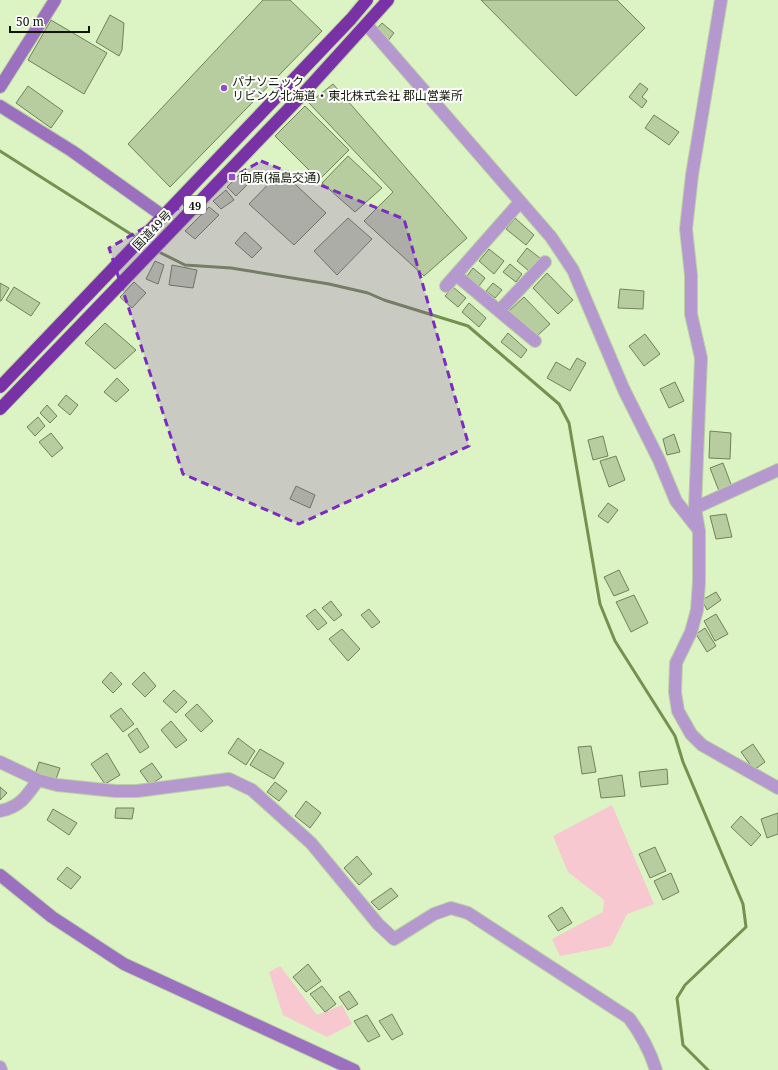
<svg xmlns="http://www.w3.org/2000/svg" width="778" height="1070" font-family="'Noto Serif','Noto Sans JP',serif">
  <rect width="100%" height="100%" fill="#dcf3c4"/>
  <!-- green -->
  <path fill="#f7c8cf" d="M612,805L654,904L627,914L611,946L560,956L552,939L603,912L604,900L568,872L553,836Z
    M280,966L317,1015L342,1005L352,1024L327,1037L283,1015L269,972Z"/>
  <g fill="none" stroke-linecap="round" stroke-linejoin="round">
    <!-- stream -->
    <path stroke="#749150" stroke-width="3" d="M0,151L137,238
      M157,251L185,265L231,268L329,284L368,293L384,300L468,326L559,404L569,423L600,604L615,641L675,736L683,762L743,904L746,927L685,985L677,998L683,1045L708,1070"/>
  </g>
  <!-- building -->
  <path fill="#b7cda0" stroke="#6f8258" d="M263,0H290L322,31L170,187L128,144Z
    M481,0H617L645,28L576,96Z
    M110,15L124,23L122,50L119,56L96,42Z
    M51,20L107,53L84,94L28,60Z
    M382,23L394,33L387,42L374,32Z
    M640,83L648,89L642,97L647,101L642,108L629,97Z
    M333,84L467,238L424,276L364,221L393,192L309,103Z
    M28,86L63,111L51,128L16,103Z
    M305,106L349,150L319,180L275,136Z
    M654,115L679,132L669,145L645,128Z
    M348,156L382,188L355,212L322,183Z
    M244,170L253,179L236,196L227,187Z
    M281,171L326,213L294,245L249,204Z
    M226,190L234,200L221,209L213,201Z
    M209,207L219,215L195,239L185,231Z
    M348,218L372,239L337,275L314,251Z
    M515,218L534,235L526,245L506,229Z
    M245,232L262,248L252,258L235,243Z
    M527,248L540,258L529,271L517,261Z
    M489,249L504,261L494,274L479,261Z
    M155,261L164,265L158,284L146,279Z
    M510,264L522,274L516,282L503,272Z
    M172,265L197,270L193,288L169,285Z
    M473,268L485,278L479,286L467,276Z
    M547,273L573,300L558,314L533,288Z
    M134,282L146,293L132,308L120,297Z
    M0,283L9,288L1,301H0Z
    M493,283L502,290L495,298L486,291Z
    M14,287L40,303L31,316L6,300Z
    M453,287L466,298L458,307L445,296Z
    M620,289L644,291L643,309L618,308Z
    M524,297L550,324L536,337L509,311Z
    M469,303L486,318L479,327L462,312Z
    M105,323L136,350L115,369L85,343Z
    M508,333L527,350L521,358L501,342Z
    M645,334L660,354L644,366L629,346Z
    M577,358L586,363L570,391L547,378L556,362L570,370Z
    M117,378L129,390L116,402L104,392Z
    M675,382L684,401L669,408L660,389Z
    M66,395L78,405L70,415L58,405Z
    M47,405L57,416L50,423L40,413Z
    M38,417L45,426L35,436L27,427Z
    M710,431L731,433L730,459L709,458Z
    M51,433L63,448L52,457L39,442Z
    M674,434L680,452L667,455L663,439Z
    M603,436L608,456L593,460L588,440Z
    M616,456L625,480L609,487L600,461Z
    M723,463L732,487L719,491L710,468Z
    M296,486L315,495L310,508L290,499Z
    M608,503L618,510L608,523L598,516Z
    M726,514L732,537L716,539L710,516Z
    M619,570L629,590L614,596L604,577Z
    M716,592L721,600L707,610L702,600Z
    M634,595L648,623L631,632L616,602Z
    M331,601L342,615L334,621L322,608Z
    M315,609L327,623L318,630L306,616Z
    M369,609L380,622L372,628L361,615Z
    M716,614L728,634L715,641L704,621Z
    M705,628L716,646L707,652L696,634Z
    M342,629L360,649L348,661L329,639Z
    M111,672L122,684L113,693L102,682Z
    M144,672L156,686L145,697L132,684Z
    M174,690L187,702L176,713L163,701Z
    M197,704L213,721L201,732L185,715Z
    M121,708L134,724L123,732L110,716Z
    M171,721L187,740L176,748L161,730Z
    M137,728L149,747L140,753L128,735Z
    M238,738L255,751L246,765L228,753Z
    M753,744L765,762L754,770L741,752Z
    M591,746L596,772L582,774L578,747Z
    M260,749L284,763L274,779L250,765Z
    M107,753L120,775L105,784L91,764Z
    M39,762L60,768L55,782L35,775Z
    M152,763L162,777L150,785L140,771Z
    M667,769L668,784L641,787L639,772Z
    M622,775L625,796L601,798L598,779Z
    M275,782L287,791L279,801L267,792Z
    M0,787L7,793L0,800Z
    M306,801L321,813L310,828L295,816Z
    M116,808H134L132,819L115,818Z
    M53,809L77,823L69,835L47,820Z
    M778,813V834L767,838L761,819Z
    M741,816L761,835L751,846L731,827Z
    M655,847L666,871L650,878L639,854Z
    M357,856L372,874L359,885L344,868Z
    M67,867L81,877L71,889L57,879Z
    M671,873L679,892L663,900L654,881Z
    M391,888L398,896L379,910L371,902Z
    M562,907L572,923L558,931L548,916Z
    M308,964L321,981L306,992L293,977Z
    M322,986L336,1004L325,1012L310,994Z
    M349,991L358,1004L348,1010L339,997Z
    M392,1014L403,1034L392,1040L379,1021Z
    M367,1015L380,1036L368,1042L354,1021Z"/>
  <g fill="none" stroke-linecap="round" stroke-linejoin="round">
    <!-- street casing -->
    <g stroke="#bbd0a6" stroke-width="14">
      <path id="street" d="M721,0L692,175L686,229L691,275V314L701,358L695,508L699,531V582L697,610L691,632L676,663L675,692L678,711L691,734L702,745L778,788
        M367,25L551,237L573,270L624,390L659,460L676,501L698,529
        M456,275L535,341
        M446,286L520,202
        M499,311L545,262
        M695,508L778,470
        M0,762L38,780L57,785L115,791H137L229,779L252,790L311,843L378,924L394,939L434,914L451,908L468,913L629,1018C641,1034 650,1051 656,1070
        M0,811C20,807 27,796 38,780
        M0,1067L1,1070"/>
    </g>
    <!-- secondary casing -->
    <g stroke="#bbd0a6" stroke-width="14">
      <path id="secondary" d="M0,87L55,0
        M0,106L72,151L163,216
        M0,875L52,917L124,964L354,1070"/>
    </g>
    <!-- highway casing -->
    <g stroke="#bbd0a6" stroke-width="14">
      <path id="highway" d="M0,387L351,19L367,0
        M0,409L302,95L388,0"/>
    </g>
    <!-- street -->
    <use href="#street" stroke="#b599ce" stroke-width="12"/>
    <!-- secondary -->
    <use href="#secondary" stroke="#9b70be" stroke-width="12"/>
    <!-- highway -->
    <use href="#highway" stroke="#7832a6" stroke-width="12"/>
  </g>
  <!-- marked area -->
  <path fill="#7b2cbf" fill-opacity="0.2" stroke="#7b2cbf" stroke-width="3" stroke-dasharray="8 5" stroke-linejoin="round" d="M261,161L404,219L469,446L299,524L183,474L109,248Z"/>
  <!-- markers -->
  <g fill="#924ec3" stroke="#fff" stroke-width="1.5">
    <circle cx="224" cy="88" r="4"/>
    <rect x="228" y="173" width="8" height="8" rx="2"/>
  </g>
  <g text-anchor="middle" dominant-baseline="central" stroke-width="4" stroke-linejoin="round" paint-order="stroke">
    <!-- shield labels -->
    <rect fill="#fff" stroke="#575c51" stroke-width="1" x="184" y="196" width="22" height="18" rx="3"/>
    <g font-size="11" font-weight="bold" fill="#0f1606">
      <text x="195" y="205">49</text>
    </g>
    <!-- poi labels -->
    <g font-size="12" fill="#0f1606" stroke="#fff" text-anchor="start">
      <text x="232" y="81">パナソニック<tspan x="232" dy="14">リビング北海道・東北株式会社 郡山営業所</tspan></text>
      <text x="240" y="177">向原(福島交通)</text>
    </g>
    <!-- street labels -->
    <g font-size="12" fill="#0f1606" stroke="#fff">
      <text transform="translate(152 230) rotate(-46)">国道49号</text>
    </g>
  </g>
  <!-- scale -->
  <path d="M10 26v6h79v-6" fill="none" stroke="#0f1606" stroke-width="2"/>
  <text x="16" y="26" font-size="12" fill="#0f1606" stroke="#ffffff" stroke-width="3" paint-order="stroke">50 m</text>
</svg>
